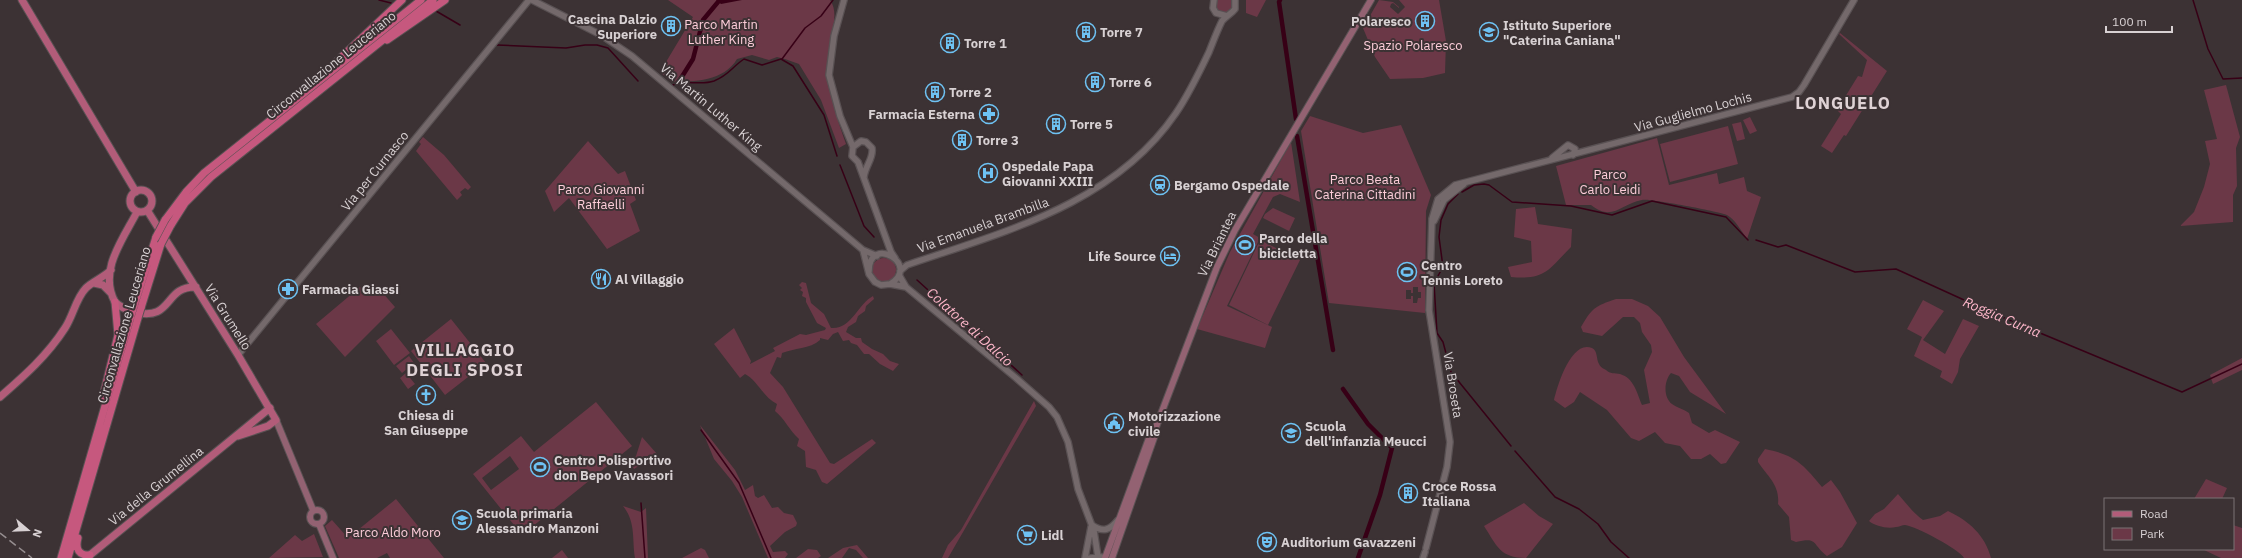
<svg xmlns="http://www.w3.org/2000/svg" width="2242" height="558" font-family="'IBM Plex Sans',sans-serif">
  <rect width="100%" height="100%" fill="#3c3234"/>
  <!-- green -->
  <path fill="#6b3847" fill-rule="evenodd" d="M668,0H830C840,14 830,34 829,51C826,84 835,113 846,144L839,148L821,100L799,64L785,59L777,57L769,60L752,55L737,59C724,81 694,82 672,82L660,72L693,17Z
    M1216,0H1233V8L1226,13L1218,11L1215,6Z
    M1246,0H1266L1257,17L1246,13Z
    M1379,0L1393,2L1399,7V8L1393,3L1391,4L1390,7L1398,14L1405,7L1399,0H1439L1446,41L1445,73L1423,78L1390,79L1375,57L1363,28Z
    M1840,33L1887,71L1846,136L1844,135L1832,153L1821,146L1841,114L1837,110L1858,76L1862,77L1867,60L1839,34Z
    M2226,85L2240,137L2236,148L2237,186L2233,195V222L2180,226L2194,212L2204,187L2210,164L2205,141L2217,139L2204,90Z
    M1310,116L1363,133L1401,125L1431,195L1426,211L1425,313L1329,303L1301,131ZM1413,287H1418V292H1421V298H1418L1417,303H1413V296H1411V299H1406V290H1411V293H1413Z
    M1750,117L1757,131L1750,134L1743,120Z
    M1741,122L1745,139L1737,141L1732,124Z
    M1728,126L1738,164L1670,182L1660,144Z
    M423,137L444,155L471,187L468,190L465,188L460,192L462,195L457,200L416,151L421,144L419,142Z
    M1657,138L1669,185L1717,173L1719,184L1744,177L1747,191L1761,197L1747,239C1742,232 1735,219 1727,215C1721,212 1648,198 1642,200C1621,204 1612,222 1591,205H1566L1556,166Z
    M588,141L618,174L625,171L636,200L630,204L640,231L607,249L569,198L554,212L545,191Z
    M1291,142L1300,202L1280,194L1273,197L1253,234L1260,238L1227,306L1272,327L1265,348L1197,329L1230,252Z
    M1535,207L1538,224L1572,229L1571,247C1548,270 1546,280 1511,277L1508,267L1532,262L1531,241L1514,237L1516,209Z
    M1273,208L1295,218L1289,231L1263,218L1265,214Z
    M1260,240L1300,260L1268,325L1229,305Z
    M872 270a12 12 0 1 1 24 0a12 12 0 1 1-24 0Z
    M802,282L806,283L811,303L824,314L831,328C851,330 858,304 873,296L874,299L866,306L865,311L858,316L856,322L848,327L846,332L856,338H861L862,342L872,349L883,354L890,361L899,364L893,371L880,364L869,354H864L857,345L851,343L849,340L843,341L838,332L833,334L828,340L820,338V340C810,349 794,348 782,353L781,358L777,357L770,373L783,387L830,463L834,464L872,439L876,443L827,484L822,482L816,470L806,467L805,451L797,446L799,439C789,430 785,419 775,411L777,404C763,397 758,381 745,374L740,378L714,344L734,328L751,361L750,364L775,351L773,348L800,334L806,335L825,330L826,328L817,323L806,302V298L802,296L803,292L800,290L802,288L799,285Z
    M374,283L395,307L345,357L316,324L360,287L364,291Z
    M1616,299H1632L1648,306L1660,317L1684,357L1726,414L1690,392L1679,376L1671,373C1664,381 1663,397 1672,404C1677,408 1684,409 1689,413L1692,423L1709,433L1715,430L1740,442L1726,463L1721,464L1710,454L1701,459H1691L1680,446L1665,443L1655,432L1639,441L1631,438L1607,410L1580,392L1574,402L1565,408L1554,400C1557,387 1571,339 1592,348C1598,351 1596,359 1599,364C1600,367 1604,369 1606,370C1610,374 1615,373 1620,374C1634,378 1637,393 1642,405L1650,403L1644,370L1652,352L1651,345L1642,332L1640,323L1634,317H1623L1602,336L1583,332L1581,327C1592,308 1595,306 1616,299Z
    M1923,300L1944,311L1923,340L1945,354L1963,319L1979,326L1960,359L1958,372L1952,384L1940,377L1942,371L1914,356L1922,337L1907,329Z
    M451,319L486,363L445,395L411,351Z
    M391,329L410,353L394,365L376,341Z
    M409,356L414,363L402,373L396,366Z
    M2242,358V370L2213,384L2210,375Z
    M406,373L415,384L408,389L400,378Z
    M1034,401L1036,406L948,558H942L948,545L961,530Z
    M596,402L632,446L522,535L473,474L521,436L534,452ZM510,456L519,469L491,490L482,478Z
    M700,425L735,470L745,490L753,485L755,496L758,498L764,495L772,508L778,507L784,513L793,515L797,523L796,526L785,532L770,546L773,552L785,551L788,554L785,558H768L742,497L732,481L714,459Z
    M642,437L657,454L634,469L631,463L636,456Z
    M1765,449C1795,455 1803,464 1822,487L1831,480L1840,492L1857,523L1842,547L1827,556C1811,544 1819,537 1796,542L1791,540L1789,517L1778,504C1780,485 1768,477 1758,462V459Z
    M2206,479L2227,488L2222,499H2194Z
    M1898,494C1906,503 1913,513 1923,520L1940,516L1948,511C1969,521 1985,535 1991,558H1964C1960,550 1916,526 1905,525C1902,525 1899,527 1896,527C1887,529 1875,526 1869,521L1875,514L1884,509Z
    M396,499L444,558H390L387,553L377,558H339L325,526L332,520L348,538Z
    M1524,503L1539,516L1553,524L1526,558C1500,558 1497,546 1484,526Z
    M623,506L641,512L646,508L648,558H635C632,539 636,522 623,506Z
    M2233,525L2242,528V558H2221L2202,549H2233Z
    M314,534L323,557L269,558L295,535L302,541Z
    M857,545L868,558H863L856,550L849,548L842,558H828L843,548Z
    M701,548L705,550L709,558H682Z
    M808,549L817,550L821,556L818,558H796Z
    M562,550L568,558H552Z"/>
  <!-- water -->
  <path fill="#370016" d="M716,0H742L721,4Z"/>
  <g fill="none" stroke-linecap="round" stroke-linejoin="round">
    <!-- stream -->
    <path stroke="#370016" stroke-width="1.5" d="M379,0L391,3
      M2193,0L2208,49L2223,79L2242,78
      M436,11L460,25
      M497,45L566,48L585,45H597L608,48L638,81
      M782,59L805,28L821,16L833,0
      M673,85C685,79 700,86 714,81C729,75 732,67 744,59L762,65L781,59L793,66L824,115L837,156
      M840,165L864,226L874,237
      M1462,192L1474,185L1484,184L1489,185L1512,202L1571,206L1612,215L1652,201L1726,217L1748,240
      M1458,194L1448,204L1441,220L1439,237L1443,267L1434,283L1437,333L1443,342L1451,372L1511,446
      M1756,240L1778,247L1786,245L1855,272L1896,269L1997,315L2182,392L2242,364
      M917,280L1022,375
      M701,430L739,483L771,558
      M1515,451L1555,497L1579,509L1598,524L1611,542L1629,558
      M641,503L645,558"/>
    <!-- canal -->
    <path stroke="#370016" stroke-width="4.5" d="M1280,0L1279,2L1296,119
      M678,83L693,59L703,20L718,2
      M1297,136L1333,350
      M1343,389L1368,424L1392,448L1380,495L1358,558"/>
    <!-- tertiary casing -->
    <g stroke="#595153" stroke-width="8">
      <path id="tertiary" d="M532,0L601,35L632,56L863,250L877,256
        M844,0L834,36L829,75L840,116L853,147L852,156L858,162L891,252L895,258
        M1214,0L1213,8L1216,13L1227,16
        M853,147L861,141L866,142L872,148C874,158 865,166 864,177
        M1552,158L1568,145L1575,149L1573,155
        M1434,221L1444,200L1464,184
        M863,250L869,274L875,282L881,285L890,284L906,287
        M869,271C869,234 922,265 890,284
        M900,271L907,265C1006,231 1114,204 1176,113C1189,94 1199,73 1209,52C1213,42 1217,31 1222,21C1226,16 1231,14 1235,9V0
        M899,275L906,287L1016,378L1049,407L1057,417L1068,442L1078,489L1094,531L1098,557
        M238,355L529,0
        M1092,525C1103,533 1110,530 1118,520
        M1426,548L1447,467L1450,442L1429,310L1432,219L1438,199L1455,185L1792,97L1799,92L1804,85L1854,0
        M1085,558L1091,527
        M1090,558L1102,557
        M1423,558L1425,552"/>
    </g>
    <!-- secondary casing -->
    <g stroke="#595153" stroke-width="8">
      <path id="secondary" d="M276,420L313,510
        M310 517a7 7 0 1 1 14 0a7 7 0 1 1-14 0Z
        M319,524L333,558
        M1105,558L1152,430L1156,427
        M1112,558L1156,432V427L1217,267L1235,230L1371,0"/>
    </g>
    <!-- primary casing -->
    <g stroke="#595153" stroke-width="9">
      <path id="primary" d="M22,0L136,192
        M130 201a11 11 0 1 1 22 0a11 11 0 1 1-22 0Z
        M147,210L238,355L276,420L268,426L238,436
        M137,212C123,239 98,271 115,302C121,308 127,310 134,312C174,322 163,286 196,287
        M94,283L103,285L111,293
        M0,397C24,376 47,356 65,328C73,316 76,298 86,288C93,281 103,278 111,270
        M90,555L270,408"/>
    </g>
    <!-- trunk casing -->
    <g stroke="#595153" stroke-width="9">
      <path id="trunk" d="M387,40L445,0
        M334,64L402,0
        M165,220L186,192L204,173L421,0
        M171,225L185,203L211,177L433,0
        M134,306L156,237
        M141,308L161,244
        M105,402L104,392L118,335L115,302
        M78,538C75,549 79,556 90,555
        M61,558L131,316
        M68,558L138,318"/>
    </g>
    <!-- tertiary -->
    <use href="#tertiary" stroke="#74696b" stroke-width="5.5"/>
    <!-- secondary -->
    <use href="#secondary" stroke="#936272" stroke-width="6"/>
    <!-- primary -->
    <use href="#primary" stroke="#b25c79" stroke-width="7"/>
    <!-- trunk -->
    <use href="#trunk" stroke="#c6587e" stroke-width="7"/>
    <!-- rail -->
    <path stroke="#968e90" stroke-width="1.5" stroke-dasharray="8 4" stroke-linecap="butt" d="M0,533L32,558"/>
    <!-- trunk-bridge casing -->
    <g stroke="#595153" stroke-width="9" stroke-linecap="butt">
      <path id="trunk-bridge" d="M156,237L165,220
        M161,244L171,225
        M131,316L134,306
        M138,318L141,308"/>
    </g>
    <!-- trunk-bridge -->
    <use href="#trunk-bridge" stroke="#c6587e" stroke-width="7"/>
  </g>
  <!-- icons -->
  <defs>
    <g id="building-ring" transform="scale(1)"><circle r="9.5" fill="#3c3234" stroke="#6ec2f3" stroke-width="1.5"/><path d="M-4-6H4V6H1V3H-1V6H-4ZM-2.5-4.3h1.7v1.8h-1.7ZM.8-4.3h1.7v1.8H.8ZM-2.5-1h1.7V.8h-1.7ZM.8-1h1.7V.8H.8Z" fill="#6ec2f3"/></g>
    <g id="school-ring" transform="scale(1)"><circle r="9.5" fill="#3c3234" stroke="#6ec2f3" stroke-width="1.5"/><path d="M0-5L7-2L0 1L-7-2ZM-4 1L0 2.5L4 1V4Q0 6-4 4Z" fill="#6ec2f3"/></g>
    <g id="pharmacy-ring" transform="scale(1)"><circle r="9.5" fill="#3c3234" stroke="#6ec2f3" stroke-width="1.5"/><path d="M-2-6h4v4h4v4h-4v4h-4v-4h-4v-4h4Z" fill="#6ec2f3"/></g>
    <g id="hospital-ring" transform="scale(1)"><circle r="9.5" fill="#3c3234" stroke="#6ec2f3" stroke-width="1.5"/><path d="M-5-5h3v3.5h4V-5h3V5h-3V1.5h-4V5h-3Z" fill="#6ec2f3"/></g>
    <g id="station-ring" transform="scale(1)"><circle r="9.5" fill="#3c3234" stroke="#6ec2f3" stroke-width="1.5"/><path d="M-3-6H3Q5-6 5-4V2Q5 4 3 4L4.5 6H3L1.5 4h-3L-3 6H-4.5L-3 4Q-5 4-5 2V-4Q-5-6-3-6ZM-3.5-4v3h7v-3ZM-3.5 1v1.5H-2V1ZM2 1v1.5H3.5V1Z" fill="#6ec2f3"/></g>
    <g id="stadium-ring" transform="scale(1)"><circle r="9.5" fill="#3c3234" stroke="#6ec2f3" stroke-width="1.5"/><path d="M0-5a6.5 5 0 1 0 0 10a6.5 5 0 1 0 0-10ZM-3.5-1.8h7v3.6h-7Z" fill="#6ec2f3"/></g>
    <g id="hotel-ring" transform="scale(1)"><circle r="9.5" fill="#3c3234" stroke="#6ec2f3" stroke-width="1.5"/><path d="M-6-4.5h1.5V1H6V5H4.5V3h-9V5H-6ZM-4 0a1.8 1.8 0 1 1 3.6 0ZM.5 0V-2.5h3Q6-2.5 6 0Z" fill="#6ec2f3"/></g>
    <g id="restaurant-ring" transform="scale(1)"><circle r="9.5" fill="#3c3234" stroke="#6ec2f3" stroke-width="1.5"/><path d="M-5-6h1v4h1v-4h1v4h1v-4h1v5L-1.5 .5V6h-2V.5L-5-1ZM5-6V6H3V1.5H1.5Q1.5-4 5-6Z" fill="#6ec2f3"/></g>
    <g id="church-ring" transform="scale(1)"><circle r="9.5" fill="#3c3234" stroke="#6ec2f3" stroke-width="1.5"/><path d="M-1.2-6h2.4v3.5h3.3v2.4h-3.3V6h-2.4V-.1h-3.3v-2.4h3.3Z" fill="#6ec2f3"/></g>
    <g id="civic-ring" transform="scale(1)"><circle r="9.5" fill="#3c3234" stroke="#6ec2f3" stroke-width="1.5"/><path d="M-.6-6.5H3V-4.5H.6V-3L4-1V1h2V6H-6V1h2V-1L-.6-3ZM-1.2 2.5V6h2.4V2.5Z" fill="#6ec2f3"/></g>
    <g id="supermarket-ring" transform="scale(1)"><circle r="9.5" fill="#3c3234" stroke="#6ec2f3" stroke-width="1.5"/><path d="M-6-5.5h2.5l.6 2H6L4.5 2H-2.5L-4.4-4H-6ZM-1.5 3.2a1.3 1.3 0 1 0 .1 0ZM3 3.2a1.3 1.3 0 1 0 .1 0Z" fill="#6ec2f3"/></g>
    <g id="theatre-ring" transform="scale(1)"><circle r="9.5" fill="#3c3234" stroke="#6ec2f3" stroke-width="1.5"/><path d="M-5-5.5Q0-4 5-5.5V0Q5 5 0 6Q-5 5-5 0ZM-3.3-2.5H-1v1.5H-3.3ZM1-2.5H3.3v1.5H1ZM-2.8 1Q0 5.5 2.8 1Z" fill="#6ec2f3"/></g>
  </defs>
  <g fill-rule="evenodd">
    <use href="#building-ring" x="1425" y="21"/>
    <use href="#building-ring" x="671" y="26"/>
    <use href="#building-ring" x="1086" y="32"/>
    <use href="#school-ring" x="1489" y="32"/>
    <use href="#building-ring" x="950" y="43"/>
    <use href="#building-ring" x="1095" y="82"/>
    <use href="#building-ring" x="935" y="92"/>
    <use href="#pharmacy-ring" x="989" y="114"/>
    <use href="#building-ring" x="1056" y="124"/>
    <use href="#building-ring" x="962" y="140"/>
    <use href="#hospital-ring" x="988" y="173"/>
    <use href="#station-ring" x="1160" y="185"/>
    <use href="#stadium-ring" x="1245" y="245"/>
    <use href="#hotel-ring" x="1170" y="256"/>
    <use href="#stadium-ring" x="1407" y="272"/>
    <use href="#restaurant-ring" x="601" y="279"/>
    <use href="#pharmacy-ring" x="288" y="289"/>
    <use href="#church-ring" x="426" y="395"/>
    <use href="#civic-ring" x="1114" y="423"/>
    <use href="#school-ring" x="1291" y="433"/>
    <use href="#stadium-ring" x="540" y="467"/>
    <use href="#building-ring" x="1408" y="493"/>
    <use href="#school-ring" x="462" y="520"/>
    <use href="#supermarket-ring" x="1027" y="535"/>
    <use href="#theatre-ring" x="1267" y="542"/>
  </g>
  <g text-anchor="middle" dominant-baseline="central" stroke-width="4" stroke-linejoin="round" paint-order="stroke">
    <!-- poi labels -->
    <g font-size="13" font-weight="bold" fill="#d8d1d3" stroke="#3c3234" text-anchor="start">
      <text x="657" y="19" text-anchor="end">Cascina Dalzio<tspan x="657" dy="15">Superiore</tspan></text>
      <text x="1411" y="21" text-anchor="end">Polaresco</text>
      <text x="1503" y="25">Istituto Superiore<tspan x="1503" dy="15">"Caterina Caniana"</tspan></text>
      <text x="1100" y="32">Torre 7</text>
      <text x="964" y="43">Torre 1</text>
      <text x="1109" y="82">Torre 6</text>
      <text x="949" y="92">Torre 2</text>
      <text x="975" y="114" text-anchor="end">Farmacia Esterna</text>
      <text x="1070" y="124">Torre 5</text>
      <text x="976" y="140">Torre 3</text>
      <text x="1002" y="166">Ospedale Papa<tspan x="1002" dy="15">Giovanni XXIII</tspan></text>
      <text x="1174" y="185">Bergamo Ospedale</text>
      <text x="1259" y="238">Parco della<tspan x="1259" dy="15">bicicletta</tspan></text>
      <text x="1156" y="256" text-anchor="end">Life Source</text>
      <text x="1421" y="265">Centro<tspan x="1421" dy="15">Tennis Loreto</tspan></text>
      <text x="615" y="279">Al Villaggio</text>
      <text x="302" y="289">Farmacia Giassi</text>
      <text x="426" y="415" text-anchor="middle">Chiesa di<tspan x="426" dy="15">San Giuseppe</tspan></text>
      <text x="1128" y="416">Motorizzazione<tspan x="1128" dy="15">civile</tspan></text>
      <text x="1305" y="426">Scuola<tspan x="1305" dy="15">dell'infanzia Meucci</tspan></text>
      <text x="554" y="460">Centro Polisportivo<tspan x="554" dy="15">don Bepo Vavassori</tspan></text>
      <text x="1422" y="486">Croce Rossa<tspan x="1422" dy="15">Italiana</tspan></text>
      <text x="476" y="513">Scuola primaria<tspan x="476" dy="15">Alessandro Manzoni</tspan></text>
      <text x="1041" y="535">Lidl</text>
      <text x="1281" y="542">Auditorium Gavazzeni</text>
    </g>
    <!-- park labels -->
    <g font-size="13" fill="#fdcdd9" stroke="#3c3234">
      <text x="721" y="24">Parco Martin<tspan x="721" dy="15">Luther King</tspan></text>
      <text x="1413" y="45">Spazio Polaresco</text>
      <text x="1610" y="174">Parco<tspan x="1610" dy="15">Carlo Leidi</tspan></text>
      <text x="1365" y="179">Parco Beata<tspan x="1365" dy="15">Caterina Cittadini</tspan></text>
      <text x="601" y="189">Parco Giovanni<tspan x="601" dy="15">Raffaelli</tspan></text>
      <text x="393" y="532">Parco Aldo Moro</text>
    </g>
    <!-- street labels -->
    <g font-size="13" fill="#d8d1d3" stroke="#3c3234">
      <text transform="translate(331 65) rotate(-39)">Circonvallazione Leuceriano</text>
      <text transform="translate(711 107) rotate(40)">Via Martin Luther King</text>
      <text transform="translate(1693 112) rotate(-15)">Via Guglielmo Lochis</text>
      <text transform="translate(375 171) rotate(-51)">Via per Curnasco</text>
      <text transform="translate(983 225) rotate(-20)">Via Emanuela Brambilla</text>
      <text transform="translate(1217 244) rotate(-64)">Via Briantea</text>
      <text transform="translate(228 317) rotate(58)">Via Grumello</text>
      <text transform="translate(124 325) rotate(-74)">Circonvallazione Leuceriano</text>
      <text transform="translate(1453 385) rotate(81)">Via Broseta</text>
      <text transform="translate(156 486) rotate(-39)">Via della Grumellina</text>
    </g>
    <!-- water labels -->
    <g font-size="14" font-style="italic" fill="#fdb6c9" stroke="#3c3234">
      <text transform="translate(2002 317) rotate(23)">Roggia Curna</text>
      <text transform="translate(970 327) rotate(42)">Colatore di Dalcio</text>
    </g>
    <!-- district labels -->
    <g font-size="17" font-weight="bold" letter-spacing="1" fill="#dfd2d5" stroke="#3c3234">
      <text x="1843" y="103">LONGUELO</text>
      <text x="465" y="350">VILLAGGIO<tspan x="465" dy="20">DEGLI SPOSI</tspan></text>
    </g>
  </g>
  <!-- legend -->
  <rect x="2104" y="498" width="130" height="52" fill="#3c3234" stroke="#7a7274"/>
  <rect x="2112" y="511" width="20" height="6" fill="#b25c79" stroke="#7a7274"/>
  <text x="2140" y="518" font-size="12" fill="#d8d1d3">Road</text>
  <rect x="2112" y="528" width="20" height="12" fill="#6b3847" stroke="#7a7274"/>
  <text x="2140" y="538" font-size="12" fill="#d8d1d3">Park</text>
  <!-- north arrow -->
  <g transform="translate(28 530) rotate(109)" stroke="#3c3234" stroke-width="3" paint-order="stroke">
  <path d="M0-3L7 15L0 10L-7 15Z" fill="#d8d1d3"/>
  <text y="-6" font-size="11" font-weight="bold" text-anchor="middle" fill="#d8d1d3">N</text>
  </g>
  <!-- scale -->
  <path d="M2106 26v6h66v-6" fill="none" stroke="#d8d1d3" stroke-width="2"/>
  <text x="2112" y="26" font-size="12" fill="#d8d1d3" stroke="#3c3234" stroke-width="3" paint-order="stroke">100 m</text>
</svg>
